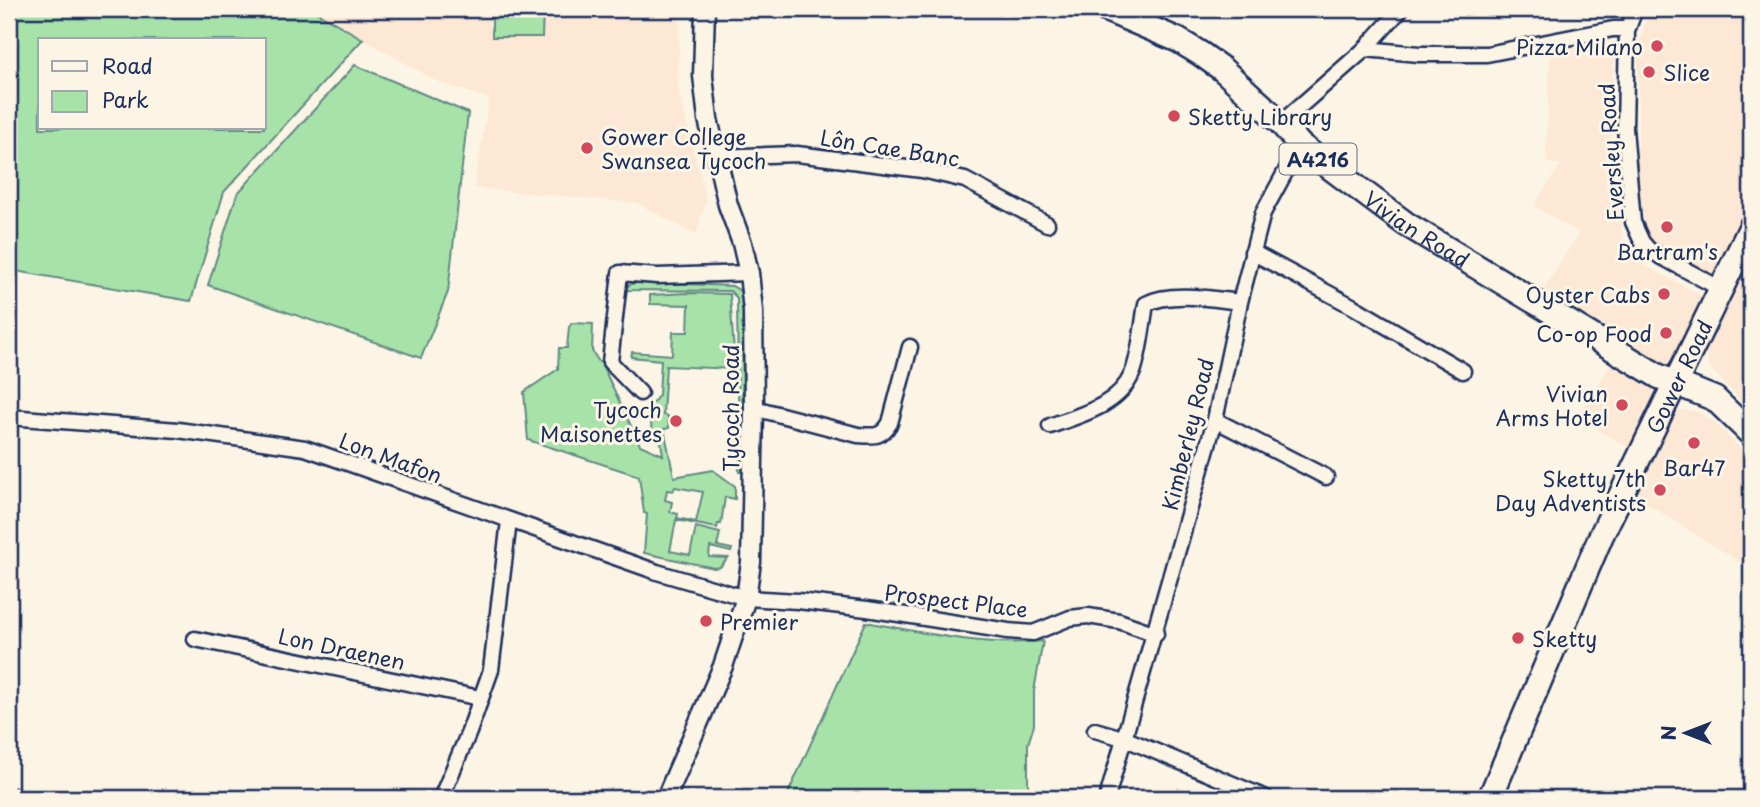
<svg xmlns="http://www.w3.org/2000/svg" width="1760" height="807" font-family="'Playpen Sans',sans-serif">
  <rect width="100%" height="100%" fill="#fcf5e5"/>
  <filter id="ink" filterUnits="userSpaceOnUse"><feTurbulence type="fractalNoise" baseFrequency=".0143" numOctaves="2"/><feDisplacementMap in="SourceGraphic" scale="14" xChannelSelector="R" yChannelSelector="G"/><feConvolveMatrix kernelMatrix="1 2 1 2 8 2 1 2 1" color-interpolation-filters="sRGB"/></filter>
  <g filter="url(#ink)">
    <!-- built -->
    <path fill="#fce8d4" d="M311,9H680L678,88L706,200L696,235L637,203L474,188L489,99L436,81Z
      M1649,9H1751V207L1721,268L1714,271H1705L1652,242L1646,233L1638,177V50Z
      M1603,40H1610L1614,46L1611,155L1623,243L1631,255L1640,263L1699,294L1702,302L1669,370L1653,369L1542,292L1579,233L1534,206L1560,165L1548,163L1546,159L1550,57Z
      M1751,251V412L1712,370L1708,362L1706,342Z
      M1613,360L1657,388L1658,395L1632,449L1604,434L1579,415Z
      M1680,410L1695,411L1704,416L1715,423L1751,460V569L1633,495L1663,423Z"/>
    <!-- green -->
    <path fill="#a7e3a9" stroke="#618984" stroke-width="2" fill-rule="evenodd" d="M9,9H311L363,39L224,192L191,301L9,270ZM40,40H264V128H40Z
      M492,9H543L542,37H492Z
      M355,65L468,113L448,292L421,358L208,285L237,194Z
      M637,282L732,286L739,290L743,296L742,472H739L737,298L730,291L625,290L629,285Z
      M689,293L730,294L735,369L666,366L663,415L668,416L669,428L664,429L674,477L713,470L735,486V499L725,497L721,524H718L717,528L676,520L670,551L690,555L696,527L720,533L717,546L732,549L731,552L710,547L709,557L728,558L720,567L714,568L644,553L647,514L644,513L639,476L528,440L524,392L558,369L559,348H567L569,327L572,323L593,324L592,351L599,362H603V367L640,445L663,455L661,442L652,437L650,406L659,395L661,360L631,357L632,352L672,355L673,332H688L689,305L650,304V295ZM675,487L703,492L696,522L677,518L678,514L670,512L672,502L665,500L667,490L673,491Z
      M866,622C925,633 983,647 1043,641L1034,691V725L1028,744V798H786Z"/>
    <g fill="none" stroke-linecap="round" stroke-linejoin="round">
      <!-- minor casing -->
      <g stroke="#1b2f5e" stroke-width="19">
        <path id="minor" d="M1635,9L1627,31L1625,128L1633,222L1642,242L1649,250L1721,289
          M1365,49L1419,54H1487L1613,29H1627
          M1281,123L1365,49L1401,9
          M716,157L797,154L922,170L965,180L1047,224
          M1252,252L1352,306L1463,371
          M640,393L610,362L620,273L657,276L749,273
          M754,408L858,435C874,436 881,438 890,423L910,347
          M9,417L178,430L305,448L657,572L746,598L798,601L867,609L1008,631L1033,633L1070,618L1088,616L1119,621L1156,634
          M1215,420L1326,477
          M1050,426C1080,415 1118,406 1132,374C1139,360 1143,321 1146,304C1170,291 1213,299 1240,302
          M195,639L480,698
          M1095,730L1126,739L1266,798
          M9,795L20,798
          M441,798L469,732L491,670L509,521
          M1107,798L1215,420L1240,302L1263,213L1300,145"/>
      </g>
      <!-- tertiary casing -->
      <g stroke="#1b2f5e" stroke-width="23">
        <path id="tertiary" d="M666,798L723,666L746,598L751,562L754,408L753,311L749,273L742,243L728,205L708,119L703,76L705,9"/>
      </g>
      <!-- primary casing -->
      <g stroke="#1b2f5e" stroke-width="28">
        <g id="primary">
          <path id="s1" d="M1105,9L1178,40L1201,54L1222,69L1281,123L1300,145L1406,224L1658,376L1715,399L1751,434"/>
          <path id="s2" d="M1490,798L1601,536L1751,227"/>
        </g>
      </g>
      <!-- minor -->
      <use href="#minor" stroke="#fcf5e5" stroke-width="14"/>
      <!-- tertiary -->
      <use href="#tertiary" stroke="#fcf5e5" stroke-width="18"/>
      <!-- primary -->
      <use href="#primary" stroke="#fcf5e5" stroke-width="23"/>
    </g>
  </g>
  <!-- markers -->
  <g fill="#d1495b" stroke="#fcf5e5" stroke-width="2.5">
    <circle cx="1657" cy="46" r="7"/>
    <circle cx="1649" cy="72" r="7"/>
    <circle cx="1174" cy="116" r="7"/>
    <circle cx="587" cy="148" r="7"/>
    <circle cx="1667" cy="227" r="7"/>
    <circle cx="1664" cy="294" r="7"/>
    <circle cx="1666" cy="333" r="7"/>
    <circle cx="1622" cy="405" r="7"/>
    <circle cx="676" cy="421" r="7"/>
    <circle cx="1694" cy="443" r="7"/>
    <circle cx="1660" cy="490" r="7"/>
    <circle cx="706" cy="621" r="7"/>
    <circle cx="1518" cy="638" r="7"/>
  </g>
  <g text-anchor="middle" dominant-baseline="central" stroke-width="6" stroke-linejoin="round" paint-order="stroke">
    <!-- shield labels -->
    <rect fill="#fcf5e5" stroke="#5e6a86" stroke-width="2" x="1279.5" y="143.5" width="77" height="31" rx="5"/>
    <g font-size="19" font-weight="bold" fill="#1b2f5e">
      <text x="1318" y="159">A4216</text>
    </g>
    <!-- poi labels -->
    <g font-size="21" fill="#1b2f5e" stroke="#fcf5e5" text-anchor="end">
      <text x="1643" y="46">Pizza Milano</text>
      <text x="1663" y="72" text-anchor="start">Slice</text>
      <text x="1188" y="116" text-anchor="start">Sketty Library</text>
      <text x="601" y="136" text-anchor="start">Gower College<tspan x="601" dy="24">Swansea Tycoch</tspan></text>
      <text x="1667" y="251" text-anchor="middle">Bartram's</text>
      <text x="1650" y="294">Oyster Cabs</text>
      <text x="1652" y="333">Co-op Food</text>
      <text x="1608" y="393">Vivian<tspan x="1608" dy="24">Arms Hotel</tspan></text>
      <text x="662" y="409">Tycoch<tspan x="662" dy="24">Maisonettes</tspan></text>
      <text x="1694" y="467" text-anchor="middle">Bar47</text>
      <text x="1646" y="478">Sketty 7th<tspan x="1646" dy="24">Day Adventists</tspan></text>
      <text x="720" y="621" text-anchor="start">Premier</text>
      <text x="1532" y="638" text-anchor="start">Sketty</text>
    </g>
    <!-- street labels -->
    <g font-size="21" fill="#1b2f5e" stroke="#fcf5e5">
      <text transform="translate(890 147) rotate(9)">Lôn Cae Banc</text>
      <text transform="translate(1610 152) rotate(-94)">Eversley Road</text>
      <text stroke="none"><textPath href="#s1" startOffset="385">Vivian Road</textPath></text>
      <text stroke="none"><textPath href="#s2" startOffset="462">Gower Road</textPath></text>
      <text transform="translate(730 408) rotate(-90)">Tycoch Road</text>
      <text transform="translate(1187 434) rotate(-76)">Kimberley Road</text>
      <text transform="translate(391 457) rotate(20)">Lon Mafon</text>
      <text transform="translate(956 600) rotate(7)">Prospect Place</text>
      <text transform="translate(342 648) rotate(12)">Lon Draenen</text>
    </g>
  </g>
  <!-- margin -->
  <rect width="1760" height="807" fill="none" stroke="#fcf5e5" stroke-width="35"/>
  <rect x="18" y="18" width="1725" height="772" fill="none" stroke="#1b2f5e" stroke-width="2.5" filter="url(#ink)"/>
  <!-- legend -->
  <rect x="38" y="38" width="228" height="91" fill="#fcf5e5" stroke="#a2a6af" stroke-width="2"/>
  <rect x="52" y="61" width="35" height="10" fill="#fcf5e5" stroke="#a2a6af" stroke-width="2"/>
  <text x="102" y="74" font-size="21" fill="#1b2f5e">Road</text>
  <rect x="52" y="91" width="35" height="21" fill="#a7e3a9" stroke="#a2a6af" stroke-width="2"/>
  <text x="102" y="108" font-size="21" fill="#1b2f5e">Park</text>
  <!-- north arrow -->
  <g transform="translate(1686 733) rotate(270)" stroke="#fcf5e5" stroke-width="5" paint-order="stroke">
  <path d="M0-5L12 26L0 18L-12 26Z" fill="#1b2f5e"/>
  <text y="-10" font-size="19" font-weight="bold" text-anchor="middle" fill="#1b2f5e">N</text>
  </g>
</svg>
